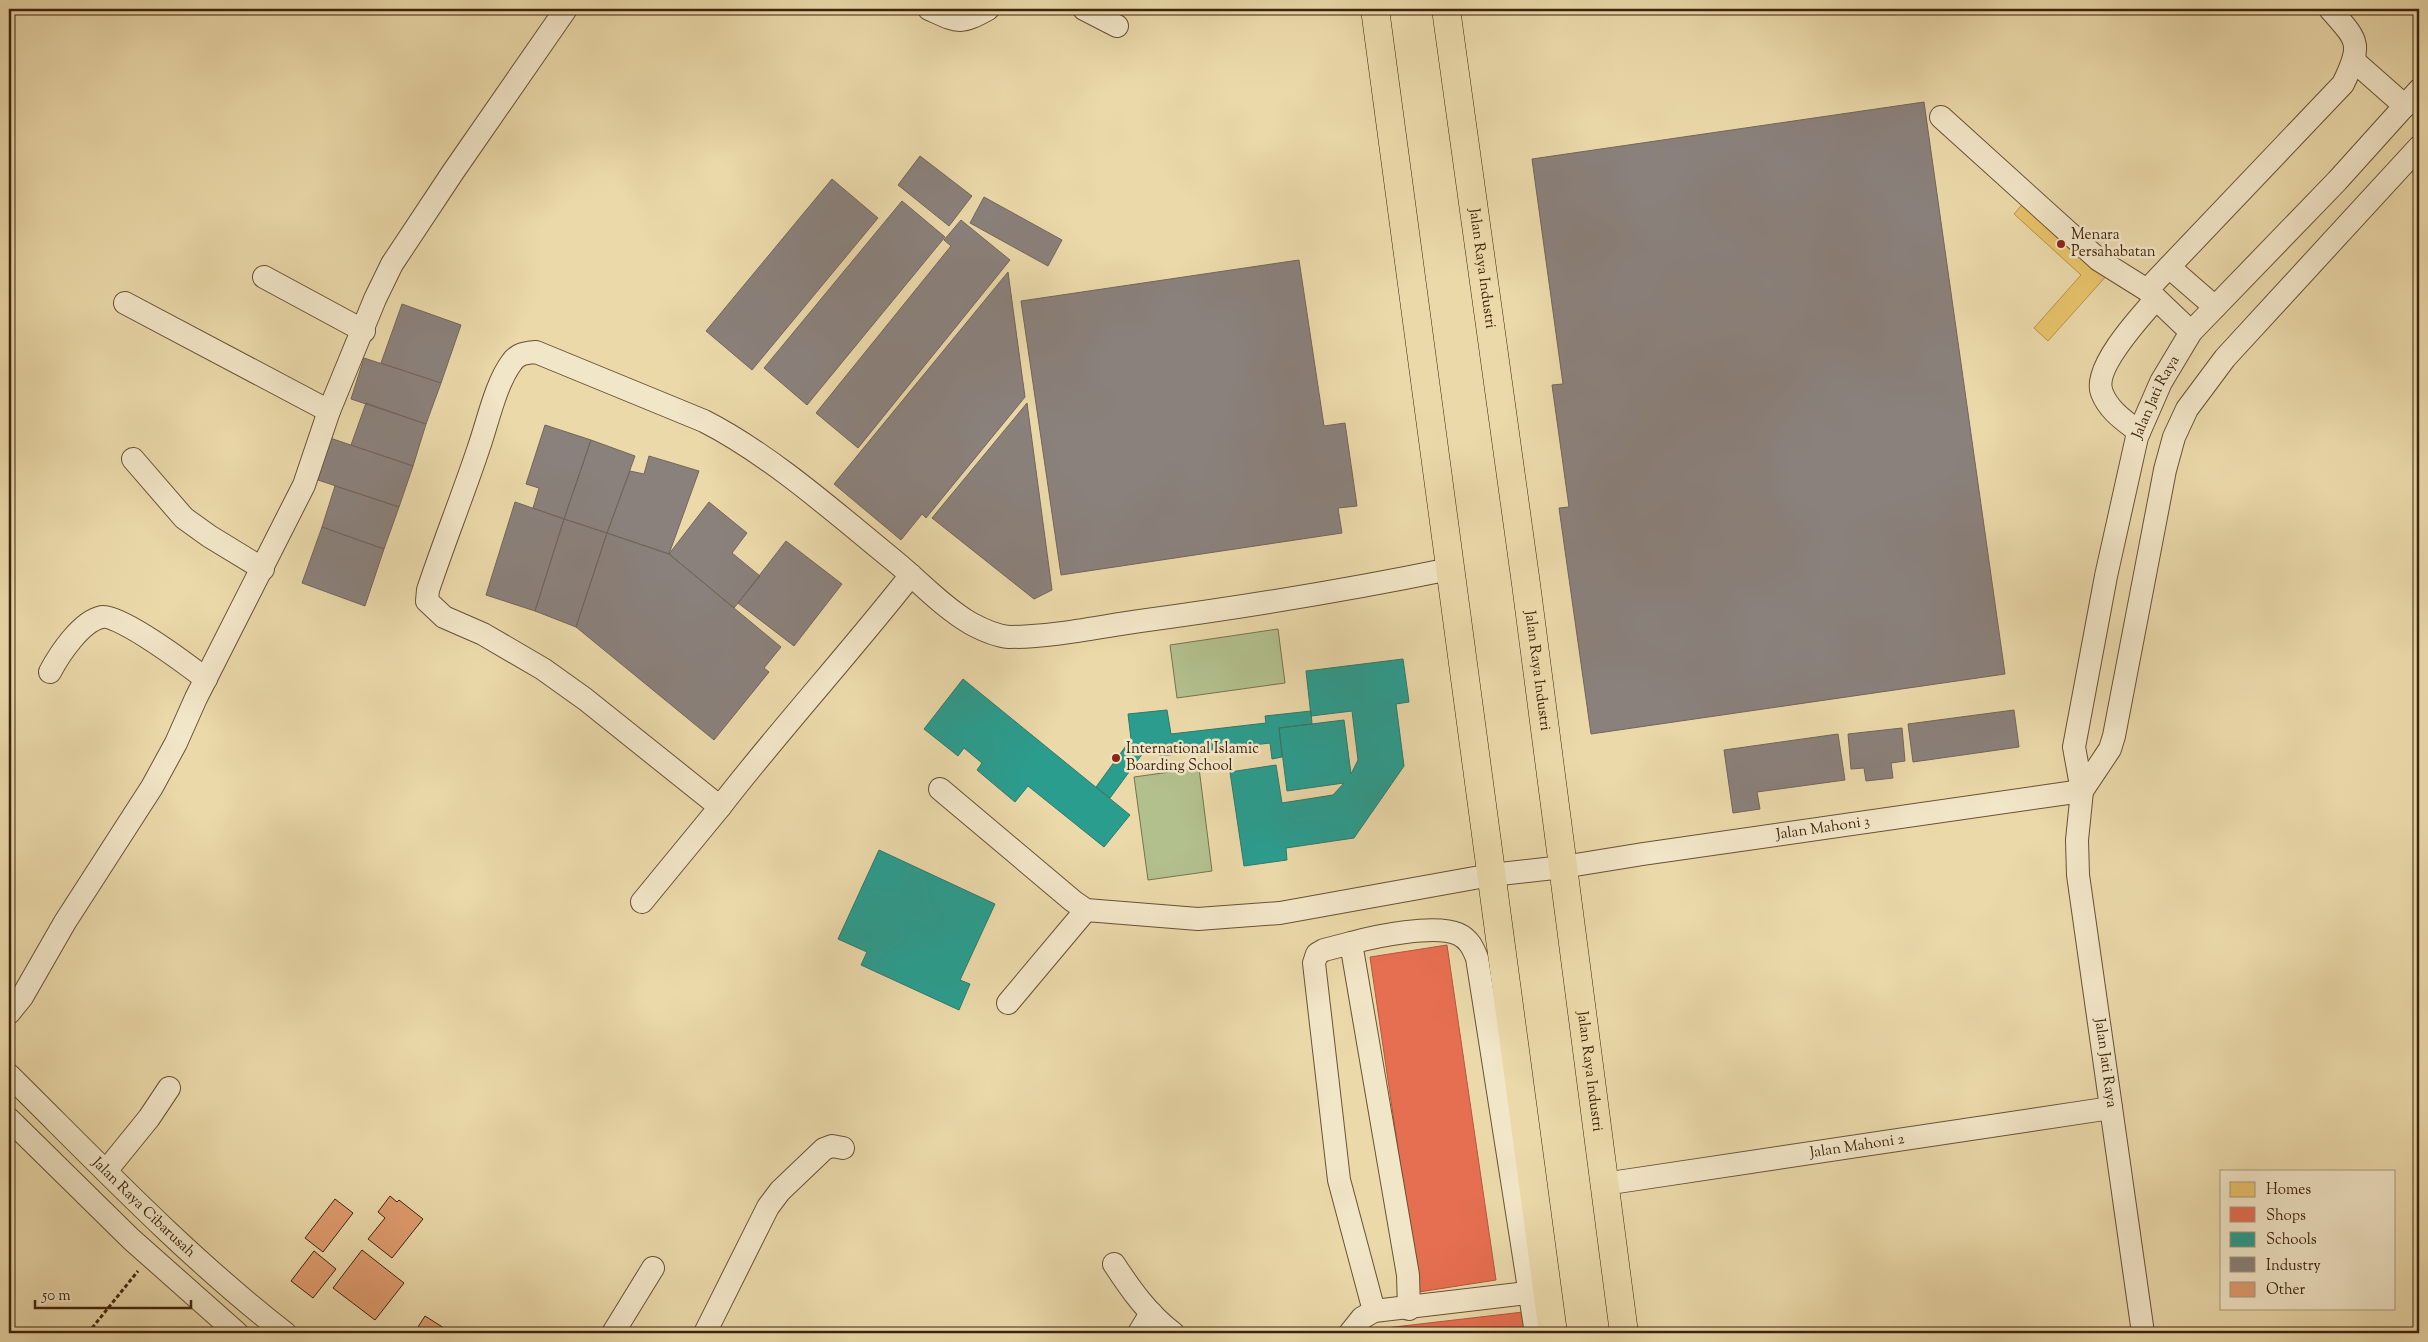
<svg xmlns="http://www.w3.org/2000/svg" width="2428" height="1342" font-family="'Sorts Mill Goudy',serif">
  <rect width="100%" height="100%" fill="#ebd9aa"/>
  <filter id="stains"><feTurbulence type="fractalNoise" baseFrequency=".004" numOctaves="4"/><feColorMatrix values="0 0 0 0 .2 0 0 0 0 .09 0 0 0 0 .02 0 0 0 .5 -.17"/></filter>
  <radialGradient id="worn" r=".72"><stop offset=".6" stop-color="#630" stop-opacity="0"/><stop offset="1" stop-color="#630" stop-opacity=".3"/></radialGradient>
  <!-- green -->
  <path fill="#b2c08d" stroke="#78724d" d="M1278,629L1285,683L1177,698L1170,645Z
    M1199,768L1212,871L1148,880L1134,777Z"/>
  <!-- homes -->
  <path fill="#e9c46a" stroke="#b5944e" d="M2027,199L2108,274L2048,341L2034,328L2081,275L2014,214Z"/>
  <!-- shops -->
  <path fill="#e76f51" stroke="#b4583d" d="M1447,945L1496,1280L1419,1292L1370,957Z
    M1523,1312L1526,1333H1375L1377,1329Z"/>
  <!-- schools -->
  <path fill="#2a9d8f" stroke="#307968" d="M1403,659L1409,702L1396,704L1404,766L1354,838L1286,848L1287,860L1244,866L1230,772L1276,765L1282,803L1333,795L1344,783L1287,791L1279,728L1344,720L1351,774L1358,760L1352,711L1311,716L1306,671Z
    M963,679L1130,815L1104,847L1028,786L1015,802L977,770L982,763L964,748L958,756L924,729Z
    M1167,710L1171,734L1266,723L1265,716L1311,711L1312,724L1279,728L1282,757L1272,759L1270,743L1161,756L1156,753H1143L1110,798L1096,787L1131,739L1128,714Z
    M879,850L995,904L960,980L970,984L959,1010L861,965L867,952L838,939Z"/>
  <!-- industry -->
  <path fill="#8a817c" stroke="#73655b" d="M1924,102L2005,674L1591,734L1559,508L1569,507L1552,385L1563,384L1532,159Z
    M920,156L972,196L949,226L898,185Z
    M832,179L878,218L752,370L706,331Z
    M984,197L1062,240L1048,266L970,223Z
    M902,201L945,237L807,405L764,368Z
    M961,220L1010,260L858,448L816,413L951,246L944,240Z
    M1299,260L1324,426L1345,423L1357,506L1338,508L1342,533L1061,575L1021,301Z
    M1008,272L1025,397L926,518L922,514L901,540L834,484Z
    M402,304L461,325L441,383L381,363Z
    M364,358L441,383L426,424L351,399Z
    M366,403L426,424L413,466L351,445Z
    M1027,403L1052,590L1034,599L932,518Z
    M545,425L591,440L564,519L533,508L539,488L526,484Z
    M327,437L413,466L399,507L312,478Z
    M591,440L635,456L607,533L564,519Z
    M649,456L699,471L669,554L607,533L630,471L644,474Z
    M335,486L399,507L384,549L322,527Z
    M515,502L564,519L535,611L486,595Z
    M709,502L747,533L732,553L760,576L734,608L669,554Z
    M564,519L607,533L576,627L535,611Z
    M322,527L384,549L365,606L302,583Z
    M607,533L669,554L781,647L764,668L769,672L714,740L576,627Z
    M786,541L842,584L794,646L738,603Z
    M2014,710L2019,747L1913,762L1908,724Z
    M1902,728L1905,761L1891,763L1893,778L1866,781L1864,768L1851,769L1848,734Z
    M1838,734L1845,780L1757,792L1760,809L1733,813L1724,750Z"/>
  <!-- building -->
  <path fill="#df9c6f" stroke="#3d240d" d="M390,1196L397,1202L399,1200L423,1219L392,1258L368,1239L385,1218L378,1212Z
    M335,1199L353,1213L323,1252L305,1238Z
    M362,1250L404,1283L375,1320L333,1288Z
    M314,1251L336,1269L313,1298L291,1281Z
    M425,1316L444,1328L441,1333H420L423,1329L418,1327Z"/>
  <g fill="none" stroke-linecap="round" stroke-linejoin="round">
    <!-- minor casing -->
    <g stroke="#685134" stroke-width="24">
      <g id="minor">
        <path d="M929,9C958,22 959,25 988,9"/>
        <path d="M1084,9L1117,26"/>
        <path d="M2354,61L2405,106"/>
        <path d="M1941,117L2099,260L2147,290L2191,332"/>
        <path d="M2169,267L2215,307"/>
        <path d="M264,277L364,331"/>
        <path d="M2147,290L2343,84C2363,43 2358,41 2330,9"/>
        <path d="M125,303L329,411"/>
        <path d="M2139,432C2125,421 2109,411 2102,393C2092,369 2140,317 2156,299"/>
        <path d="M133,459L184,518L209,536L263,569"/>
        <path d="M911,575C849,654 781,728 720,807L585,699L543,669L483,634L444,617L427,601L428,590C444,542 463,495 479,447C488,421 496,383 512,362C518,353 527,353 536,352L704,421C771,455 838,515 897,563C921,583 943,607 970,623C981,629 996,636 1009,637C1053,637 1097,627 1140,621C1244,607 1348,590 1450,569"/>
        <path d="M50,672C59,655 81,621 102,617C120,614 189,666 206,679"/>
        <path id="s1" d="M940,789L1073,901L1086,910L1198,919L1280,913L1491,875L1563,867L1643,854L2082,791"/>
        <path d="M2082,791L2110,749L2114,736L2165,470L2174,437L2187,409L2225,358L2419,147"/>
        <path d="M642,902L720,807"/>
        <path d="M1351,943L1324,950L1317,954L1314,963L1339,1180L1374,1311"/>
        <path d="M1008,1003L1086,910"/>
        <path d="M9,1013L22,997L65,922L152,787L176,743L196,698L304,485L329,411L375,299L392,264L453,172L566,9"/>
        <path id="s2" d="M9,1075C98,1163 186,1256 285,1333"/>
        <path d="M9,1119L131,1239L237,1333"/>
        <path d="M106,1171L149,1118L169,1088"/>
        <path id="s3" d="M1604,1184L2111,1108"/>
        <path d="M1114,1264C1131,1290 1148,1314 1173,1333"/>
        <path d="M1409,1309L1408,1275L1351,943C1376,936 1435,924 1458,934C1469,939 1473,948 1477,958L1536,1333"/>
        <path d="M613,1333L653,1268"/>
        <path d="M705,1333L768,1207L780,1191L824,1149L832,1146L843,1148"/>
        <path d="M1139,1333L1151,1313"/>
        <path d="M1350,1333L1362,1318L1374,1311L1544,1291"/>
        <path id="s4" d="M2143,1333L2078,875L2077,840L2082,791L2074,747L2106,576L2137,437L2161,382L2191,332L2337,181L2419,90"/>
      </g>
    </g>
    <!-- major casing -->
    <g stroke="#3d240d" stroke-width="29">
      <g id="major">
        <path d="M1375,9L1553,1333"/>
        <path id="s5" d="M1446,9L1526,584L1624,1333"/>
      </g>
    </g>
    <!-- path -->
    <path stroke="#3d240d" stroke-width="3" stroke-dasharray="4 2.5" stroke-linecap="butt" d="M88,1333L138,1271"/>
    <!-- minor -->
    <use href="#minor" stroke="#f2e6c8" stroke-width="22"/>
    <!-- major -->
    <use href="#major" stroke="#ebd9aa" stroke-width="28"/>
  </g>
  <!-- markers -->
  <g fill="#8f2418" stroke="#f2e6c8" stroke-width="2">
    <circle cx="2061" cy="244" r="5"/>
    <circle cx="1116" cy="758" r="5"/>
  </g>
  <g text-anchor="middle" dominant-baseline="central" stroke-width="5" stroke-linejoin="round" paint-order="stroke">
    <!-- poi labels -->
    <g font-size="15" fill="#3d240d" stroke="#f2e6c8" text-anchor="start">
      <text x="2071" y="235">Menara<tspan x="2071" dy="17">Persahabatan</tspan></text>
      <text x="1126" y="749">International Islamic<tspan x="1126" dy="17">Boarding School</tspan></text>
    </g>
    <!-- street labels -->
    <g font-size="15" fill="#3d240d" stroke="#f2e6c8">
      <text stroke="none"><textPath href="#s5" startOffset="262">Jalan Raya Industri</textPath></text>
      <text stroke="none"><textPath href="#s4" startOffset="952">Jalan Jati Raya</textPath></text>
      <text stroke="none"><textPath href="#s5" startOffset="668">Jalan Raya Industri</textPath></text>
      <text stroke="none"><textPath href="#s1" startOffset="934">Jalan Mahoni 3</textPath></text>
      <text transform="translate(2105 1063) rotate(82)">Jalan Jati Raya</text>
      <text stroke="none"><textPath href="#s5" startOffset="1072">Jalan Raya Industri</textPath></text>
      <text stroke="none"><textPath href="#s3" startOffset="256">Jalan Mahoni 2</textPath></text>
      <text stroke="none"><textPath href="#s2" startOffset="189">Jalan Raya Cibarusah</textPath></text>
    </g>
  </g>
  <!-- margin -->
  <rect width="2428" height="1342" fill="none" stroke="#ebd9aa" stroke-width="30"/>
  <rect x="10" y="10" width="2408" height="1322" fill="none" stroke="#3d240d" stroke-width="2.5"/>
  <rect x="15" y="15" width="2398" height="1312" fill="none" stroke="#3d240d"/>
  <!-- legend -->
  <rect x="2220" y="1170" width="175" height="140" fill="#f2e6c8" stroke="#aa987d"/>
  <rect x="2230" y="1182" width="25" height="15" fill="#e9c46a" stroke="#aa987d"/>
  <text x="2266" y="1194" font-size="15" fill="#3d240d">Homes</text>
  <rect x="2230" y="1207" width="25" height="15" fill="#e76f51" stroke="#aa987d"/>
  <text x="2266" y="1220" font-size="15" fill="#3d240d">Shops</text>
  <rect x="2230" y="1232" width="25" height="15" fill="#2a9d8f" stroke="#aa987d"/>
  <text x="2266" y="1244" font-size="15" fill="#3d240d">Schools</text>
  <rect x="2230" y="1257" width="25" height="15" fill="#8a817c" stroke="#aa987d"/>
  <text x="2266" y="1270" font-size="15" fill="#3d240d">Industry</text>
  <rect x="2230" y="1282" width="25" height="15" fill="#df9c6f" stroke="#aa987d"/>
  <text x="2266" y="1294" font-size="15" fill="#3d240d">Other</text>
  <!-- scale -->
  <path d="M35 1300v8h156v-8" fill="none" stroke="#3d240d" stroke-width="2.5"/>
  <text x="42" y="1300" font-size="15" fill="#3d240d" stroke="#f2e6c8" stroke-width="4" paint-order="stroke">50 m</text>
  <rect width="100%" height="100%" filter="url(#stains)"/>
  <rect width="100%" height="100%" fill="url(#worn)"/>
</svg>
